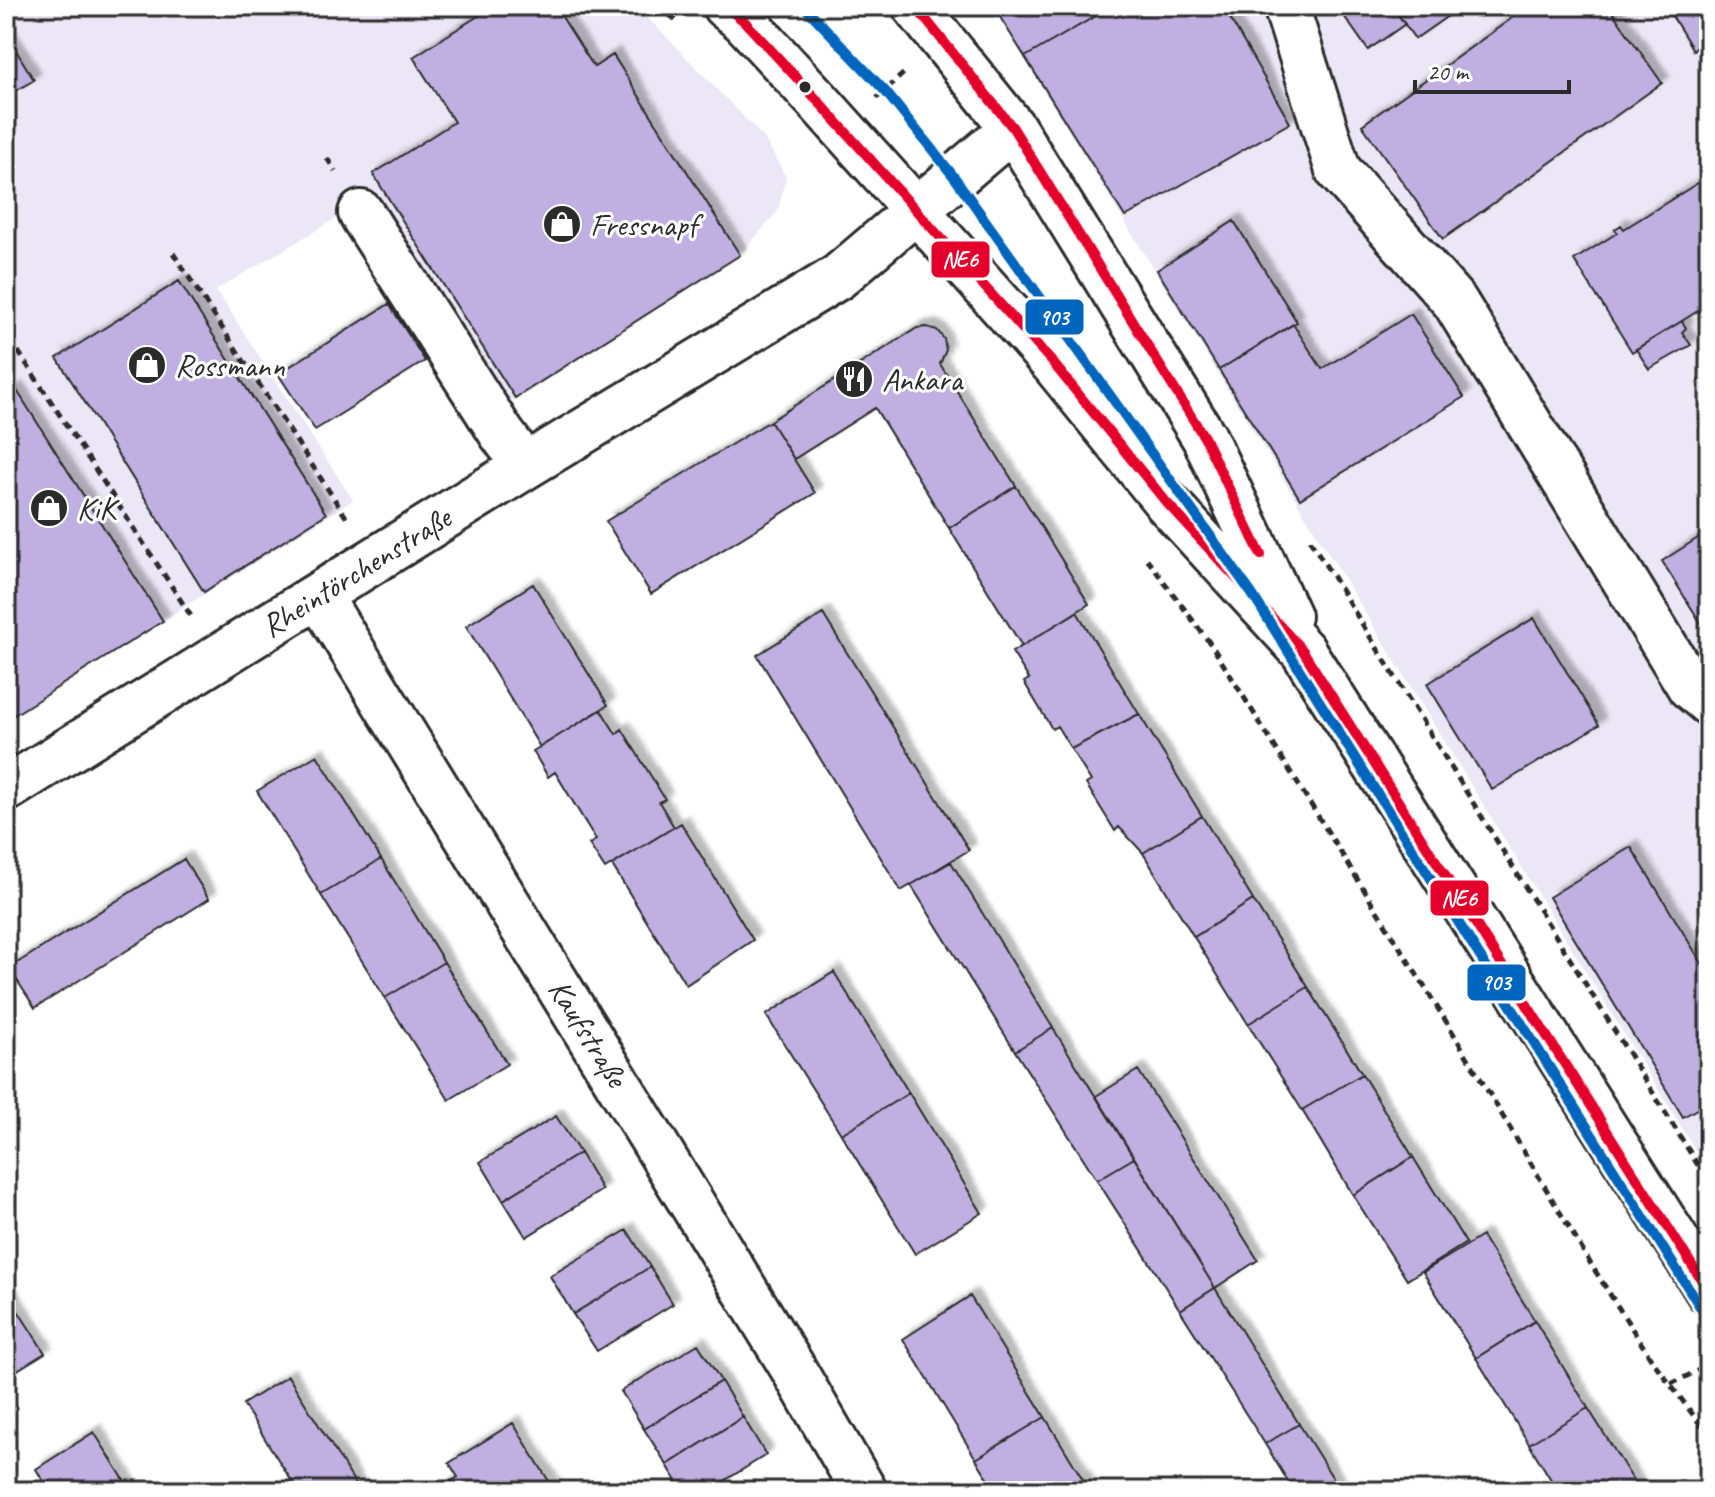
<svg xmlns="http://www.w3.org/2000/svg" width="1715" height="1497" font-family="Caveat,sans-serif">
  <defs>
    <filter id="shadow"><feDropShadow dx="7" dy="-7" stdDeviation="2" flood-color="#0004"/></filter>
  </defs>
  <rect width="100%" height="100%" fill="#fff"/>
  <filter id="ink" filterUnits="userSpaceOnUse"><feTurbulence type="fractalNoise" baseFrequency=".0125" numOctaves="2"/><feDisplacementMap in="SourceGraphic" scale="16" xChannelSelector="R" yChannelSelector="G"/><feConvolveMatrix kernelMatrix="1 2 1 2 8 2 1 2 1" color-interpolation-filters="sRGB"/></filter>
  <g filter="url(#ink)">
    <!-- built -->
    <path fill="#ece7f6" d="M6,6H634L657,27L764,138L786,177L778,211L740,255L515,398L473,428L337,218L216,290L353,500L6,720Z
      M992,6H1709V1172Z"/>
    <!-- building -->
    <path fill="#bfb0e1" stroke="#2b2b2b" stroke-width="2" filter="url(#shadow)" d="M494,6H555L594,67L613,55L740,255L515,398L373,174L454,122L413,57Z
      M993,6H1113L1025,57Z
      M1113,6H1223L1290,123L1125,217L1025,57Z
      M1337,6H1392L1405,24L1368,50Z
      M1392,6H1462L1415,39Z
      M1529,6H1608L1662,83L1443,239L1362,125Z
      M1666,6H1709V40L1693,50Z
      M6,34L34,80L6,97Z
      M1709,176V304L1632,352L1574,260L1617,233L1615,229L1621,225L1624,229Z
      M1234,221L1297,322L1219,370L1157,270Z
      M179,281L326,514L204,592L57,358Z
      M389,304L425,361L315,430L278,374Z
      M1411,314L1464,397L1300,499L1219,370L1293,324L1322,369Z
      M1682,321L1686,328L1682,332L1691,345L1649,369L1636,349Z
      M927,327L937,330L944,339L946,350L940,364L1016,486L949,528L875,408L794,459L770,421L917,328Z
      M16,389L163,621L6,720V395Z
      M770,421L815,493L651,594L606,521Z
      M1016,486L1089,604L1022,646L949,528Z
      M1709,531V636L1662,561Z
      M533,584L608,705L540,747L466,626Z
      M1077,612L1139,714L1071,749L1057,726L1052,729L1024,682L1029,679L1012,652Z
      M823,614L969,850L901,891L757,655Z
      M1534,618L1599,725L1492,790L1427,684Z
      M601,710L616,734L622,729L665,799L659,802L674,827L605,869L589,844L596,840L555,772L548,777L533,751Z
      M1139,714L1202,816L1143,853L1119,827L1115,831L1086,784L1091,781L1071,749Z
      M317,755L381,859L321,895L257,791Z
      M1202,816L1253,900L1194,937L1143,853Z
      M681,823L753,940L686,985L612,865Z
      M1631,847L1709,975V1102L1683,1117L1549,897Z
      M184,859L209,899L35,1008L9,968Z
      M381,859L444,962L385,998L321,895Z
      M951,862L1053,1028L1015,1051L911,885Z
      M1253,900L1308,987L1248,1024L1194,937Z
      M444,962L507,1064L449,1100L385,998Z
      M834,972L909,1093L841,1134L766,1015Z
      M1308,987L1362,1074L1302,1110L1248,1024Z
      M1053,1028L1134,1158L1097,1180L1015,1051Z
      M1138,1070L1258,1260L1215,1288L1096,1096Z
      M1362,1074L1413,1157L1353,1195L1302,1110Z
      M909,1093L982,1213L915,1254L841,1134Z
      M556,1116L580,1153L503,1200L480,1162Z
      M580,1153L602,1190L526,1237L503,1200Z
      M1413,1157L1466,1243L1407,1280L1353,1195Z
      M1134,1158L1215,1288L1180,1310L1097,1180Z
      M627,1230L650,1267L573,1314L550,1276Z
      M1482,1236L1535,1321L1476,1358L1423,1272Z
      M650,1267L673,1304L597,1351L573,1314Z
      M1215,1288L1299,1424L1265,1444L1180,1310Z
      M6,1292L45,1353L6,1377Z
      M970,1296L1045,1417L976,1459L903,1339Z
      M1535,1321L1588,1408L1529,1444L1476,1358Z
      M698,1344L721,1381L644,1429L621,1391Z
      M288,1376L360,1491H298L243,1404Z
      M721,1381L743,1417L667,1465L644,1429Z
      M1588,1408L1640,1491H1558L1529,1444Z
      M743,1417L766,1455L708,1491H683L667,1465Z
      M1045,1417L1090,1491H996L976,1459Z
      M513,1423L555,1491H437L458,1477L449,1463Z
      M1299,1424L1341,1491H1294L1265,1444Z
      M94,1432L131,1491H49L36,1469Z"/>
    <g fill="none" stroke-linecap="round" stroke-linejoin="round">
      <!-- minor casing -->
      <g stroke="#2b2b2b" stroke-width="50">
        <path id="minor" d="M725,6L744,21L819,102L1053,363L1167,503L1303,651L1709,1292
          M915,6L1013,128L1204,437L1288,616
          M1286,6L1338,170L1455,302L1690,687L1709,703
          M361,213L502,434L526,466
          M319,596L791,1365L864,1491
          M6,789L526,466L838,277L1013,128"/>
      </g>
      <!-- path -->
      <path stroke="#2b2b2b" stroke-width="5" stroke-dasharray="8 6" stroke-linecap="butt" d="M659,6L678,22
        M877,98L905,72
        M327,158L335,171
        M173,253L348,520
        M18,351L191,616
        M1310,540L1709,1183
        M1147,559L1212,646L1452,1031L1592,1266L1652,1360L1709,1436
        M1671,1384L1709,1365"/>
      <!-- minor -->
      <use href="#minor" stroke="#fff" stroke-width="44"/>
      <!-- bus-1 casing -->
      <g stroke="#fff" stroke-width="16">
        <path id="bus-1" d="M725,6L744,21L819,102L1053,363L1167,503L1303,651L1709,1292
          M915,6L1013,128L1204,437L1261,555"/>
      </g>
      <!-- bus-1 -->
      <use href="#bus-1" stroke="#e4002b" stroke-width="10"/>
      <!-- tram-1 casing -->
      <g stroke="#fff" stroke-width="16">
        <path id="tram-1" d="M804,6L885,91L955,178L1252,594L1709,1321"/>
      </g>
      <!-- tram-1 -->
      <use href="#tram-1" stroke="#0065bd" stroke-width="10"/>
    </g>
  </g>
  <!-- icons -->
  <defs>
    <g id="shop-disc" transform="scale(2)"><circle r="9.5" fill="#2b2b2b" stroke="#fff"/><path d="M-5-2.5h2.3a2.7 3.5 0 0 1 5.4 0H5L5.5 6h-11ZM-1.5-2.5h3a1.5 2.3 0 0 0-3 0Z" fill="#fff"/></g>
    <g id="restaurant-disc" transform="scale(2)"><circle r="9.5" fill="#2b2b2b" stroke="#fff"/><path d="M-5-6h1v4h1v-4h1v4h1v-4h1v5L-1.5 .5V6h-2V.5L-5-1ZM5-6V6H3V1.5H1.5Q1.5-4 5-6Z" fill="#fff"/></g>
  </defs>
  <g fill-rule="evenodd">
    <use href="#shop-disc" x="562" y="224"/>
    <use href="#shop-disc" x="147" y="365"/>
    <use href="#restaurant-disc" x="854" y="379"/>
    <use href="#shop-disc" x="49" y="508"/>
  </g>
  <!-- markers -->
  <circle fill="#2b2b2b" stroke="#fff" stroke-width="3" cx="805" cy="87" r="7"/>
  <g text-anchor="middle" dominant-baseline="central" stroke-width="6" stroke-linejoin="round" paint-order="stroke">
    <!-- poi labels -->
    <g font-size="32" fill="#2b2b2b" stroke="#fff" text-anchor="start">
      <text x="590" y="224">Fressnapf</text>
      <text x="175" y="365">Rossmann</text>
      <text x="882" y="379">Ankara</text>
      <text x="77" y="508">KiK</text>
    </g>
    <!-- street labels -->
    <g font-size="32" fill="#2b2b2b" stroke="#fff">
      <text transform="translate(356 572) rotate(-32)">Rheintörchenstraße</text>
      <text transform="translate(588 1033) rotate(58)">Kaufstraße</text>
    </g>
  </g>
  <g stroke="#fff" stroke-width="3">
    <rect x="930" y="240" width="61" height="39" rx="8" fill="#e4002b"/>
    <rect x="1024" y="298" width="61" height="38" rx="8" fill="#0065bd"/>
    <rect x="1429" y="879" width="61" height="38" rx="8" fill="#e4002b"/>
    <rect x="1466" y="963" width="61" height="39" rx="8" fill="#0065bd"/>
  </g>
  <g font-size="22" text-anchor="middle" font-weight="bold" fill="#fff">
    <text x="960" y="267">NE6</text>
    <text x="1054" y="325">903</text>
    <text x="1459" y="906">NE6</text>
    <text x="1496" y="990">903</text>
  </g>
  <!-- margin -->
  <rect width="1715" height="1497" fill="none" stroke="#fff" stroke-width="32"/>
  <rect x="16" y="16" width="1683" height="1465" fill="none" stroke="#2b2b2b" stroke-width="3" filter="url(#ink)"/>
  <!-- scale -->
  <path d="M1415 80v12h154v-12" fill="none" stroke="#2b2b2b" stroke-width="4"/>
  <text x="1427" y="80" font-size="24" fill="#2b2b2b" stroke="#ffffff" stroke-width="6" paint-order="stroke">20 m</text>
</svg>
